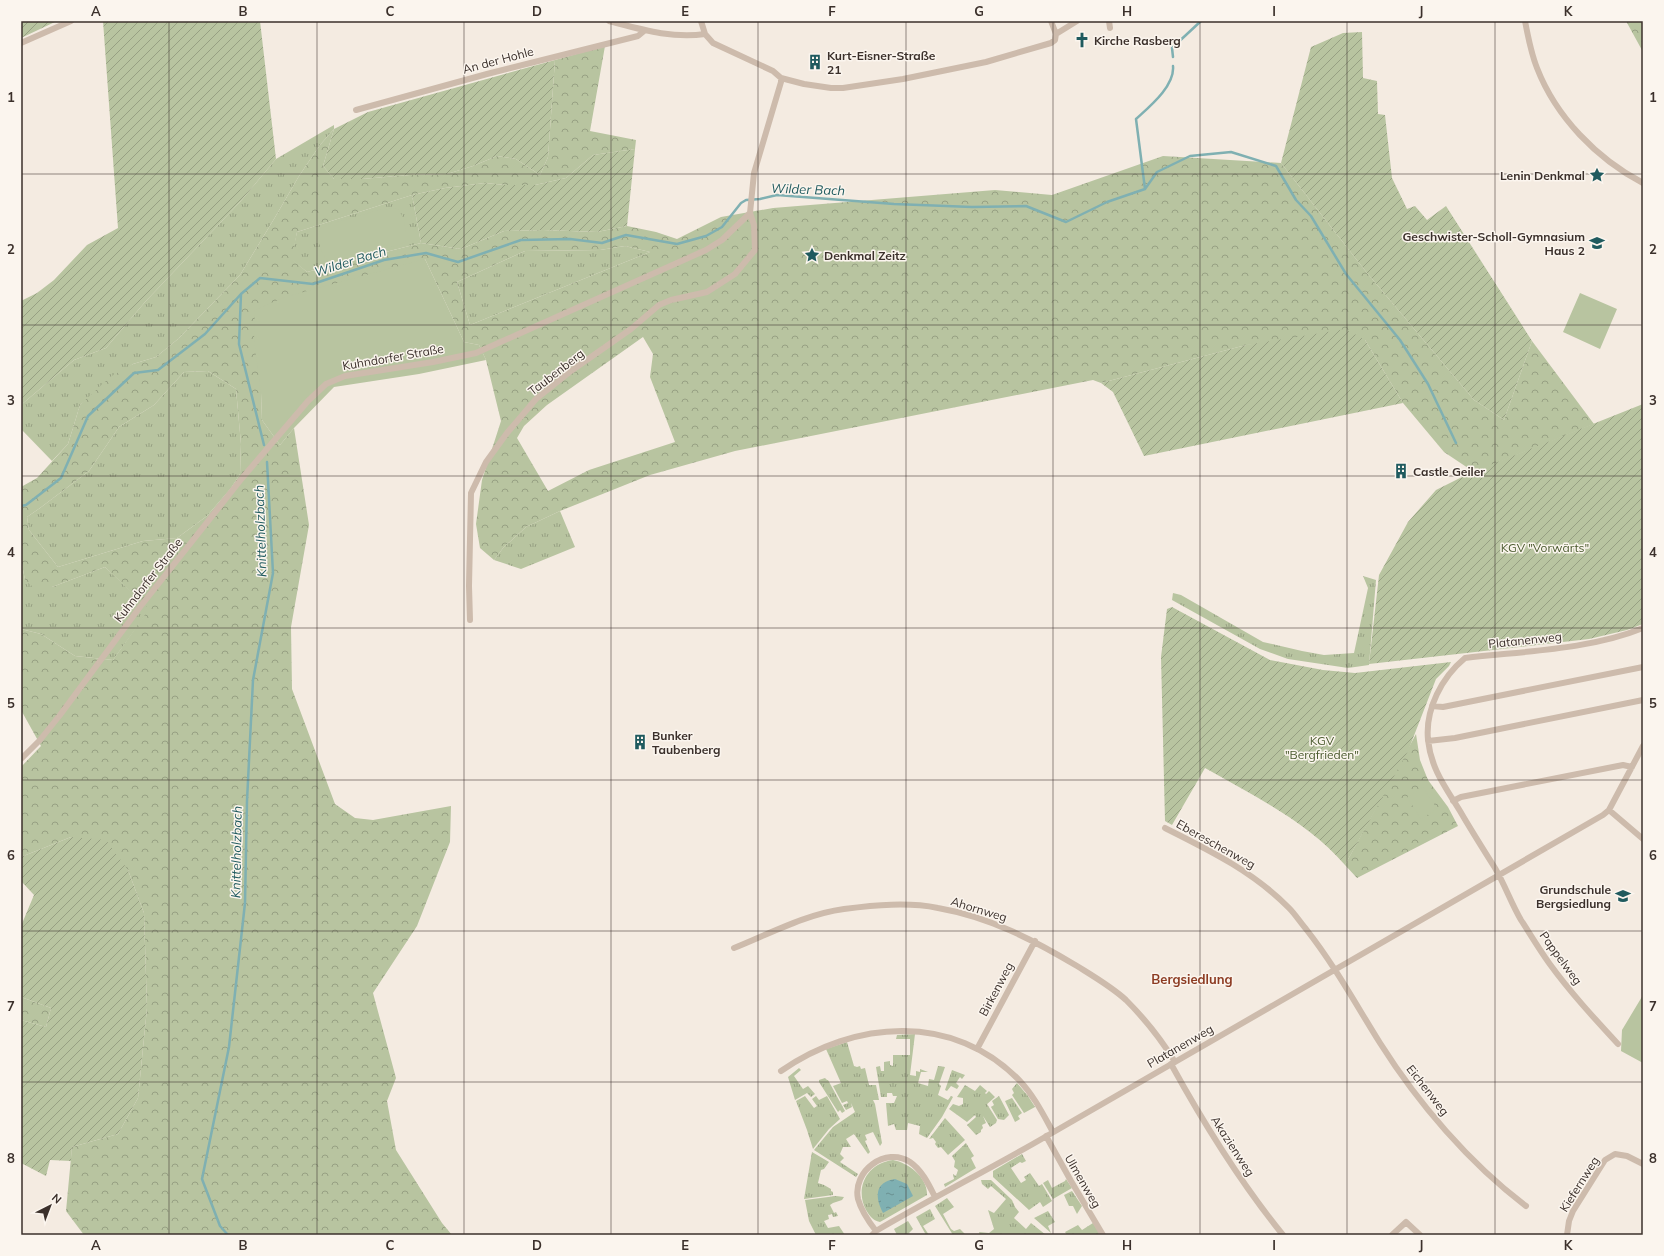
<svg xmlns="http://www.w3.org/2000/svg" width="1664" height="1256" font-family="Mulish,sans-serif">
  <defs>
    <pattern id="grass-tufts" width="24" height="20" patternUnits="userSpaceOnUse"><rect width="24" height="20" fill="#b8c4a0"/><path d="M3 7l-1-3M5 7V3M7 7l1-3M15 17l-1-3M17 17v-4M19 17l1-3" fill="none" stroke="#97a083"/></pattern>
    <pattern id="forest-crowns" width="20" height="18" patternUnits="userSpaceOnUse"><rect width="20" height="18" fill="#b8c4a0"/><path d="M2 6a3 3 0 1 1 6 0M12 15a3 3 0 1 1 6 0" fill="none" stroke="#97a083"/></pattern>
    <pattern id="garden-furrows" width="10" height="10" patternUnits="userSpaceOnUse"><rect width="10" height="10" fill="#b8c4a0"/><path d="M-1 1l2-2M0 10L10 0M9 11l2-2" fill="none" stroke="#97a083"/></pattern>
    <pattern id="water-ripples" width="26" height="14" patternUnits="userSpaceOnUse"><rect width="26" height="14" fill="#7fb0b2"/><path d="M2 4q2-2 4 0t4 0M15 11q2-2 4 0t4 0" fill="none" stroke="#699091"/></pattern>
  </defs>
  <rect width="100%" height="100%" fill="#f4ebe1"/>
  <!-- grass -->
  <path fill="url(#grass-tufts)" d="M334,125V129L320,145L299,176L274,219L240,275L178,339L156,357L133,364L80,405L68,444L52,461L21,429V405L74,360L106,348L145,302L240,202L276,159Z
    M412,195L421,243L307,272L291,259L297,232Z
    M625,246L650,252L470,325L457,282L525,251L600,250Z
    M208,371L236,389L241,444L240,474L231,488L207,516L177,538L143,541L58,567L29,530L27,517L40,508L89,471L119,427L154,405L184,372Z
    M560,511L575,547L521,569L494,560L503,548L526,527Z
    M21,559L25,580L52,587L105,567L150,609L113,660L75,656L41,634L21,629Z
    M1363,576L1376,580L1369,665L1348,668L1288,659L1260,649L1172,600L1173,593L1181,595L1263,642L1302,651L1324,655L1354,653L1368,588Z
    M915,1034L910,1075L916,1076V1071L920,1072V1069L928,1072H921L918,1083L928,1086L929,1079L934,1080L938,1066L945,1067L939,1084L941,1086L938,1095L948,1100L951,1096L953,1097L942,1117L927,1138L919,1134L920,1126L908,1123L907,1130H896L894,1124L888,1126L886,1103H894L897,1096H893L892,1093H887V1097H881L876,1067L880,1066L881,1071H884V1062L890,1061V1065L893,1066V1055H910V1039H896L897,1035Z
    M847,1042L854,1066L857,1067L860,1066L861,1069L865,1068L869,1085H876L879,1100H873L875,1104L882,1143L880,1146L873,1132L865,1135L867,1140L865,1141L870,1152L868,1154L854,1134L846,1139L851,1147H843L840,1154L844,1158L840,1162L858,1174L856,1177L814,1150L833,1127L855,1112L851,1103L852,1107L846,1110L843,1105L848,1103L847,1101L842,1103L833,1086L841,1083L826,1049Z
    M799,1068L801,1070L794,1076L803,1089L808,1086L815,1094L811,1097L807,1093L795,1100L788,1077Z
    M952,1070L965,1075L962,1079L960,1077L956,1083L959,1086L957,1089L951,1086L947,1091L945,1090Z
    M825,1078L827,1080H828L845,1111L842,1113L840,1110L838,1112L819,1082V1080Z
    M1017,1083L1028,1096L1035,1107L1024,1113L1012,1095L1014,1093L1012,1089Z
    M965,1085L975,1091L980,1085L987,1091L985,1093L986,1094L989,1091L995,1097L976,1114L987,1104L997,1120L996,1123L990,1127L983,1116L986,1123L982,1125L983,1128L981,1130V1132L976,1135L967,1125L976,1117L975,1115L967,1122L949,1109L953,1104L959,1106L963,1104V1098L957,1097Z
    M805,1096L814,1108L817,1106L812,1099L816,1096L819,1100L827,1096L840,1119L829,1129L813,1149L807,1130L796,1101Z
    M999,1096L1009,1115L1004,1120L998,1119L991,1107L994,1105L992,1101Z
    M1012,1098L1022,1113L1018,1116L1020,1119L1015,1122L1005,1101Z
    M945,1118L965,1140L948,1155L941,1147L938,1148L935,1144L936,1142L933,1138L929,1139Z
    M966,1143L974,1156L971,1158L976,1168L945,1187L944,1184L954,1179L953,1174L956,1176L958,1170L954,1167L955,1161L952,1156Z
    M812,1152L829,1162L824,1169L821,1170L818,1183L824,1185L831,1189V1191L833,1192V1195L804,1199Z
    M1022,1154L1026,1161L1022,1163L1020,1162L1011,1168L1021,1183L1026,1180L1024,1177L1030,1173L1039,1186L1042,1184L1052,1201L1043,1207L1040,1202L1029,1210L993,1177V1171Z
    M893,1160C909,1163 928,1178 927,1195L880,1222C872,1220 870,1216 866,1210C854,1187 868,1163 893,1160Z
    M1066,1179L1072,1188L1053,1199L1043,1183L1048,1180L1052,1188L1065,1181Z
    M981,1180H991L1012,1200L1015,1207L1019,1212L1014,1218L1026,1229L1031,1223L1046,1235H980L979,1232L989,1233L994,1229L988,1210L994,1213L1006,1199L991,1186L988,1189L982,1184Z
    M1072,1191L1082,1206L1077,1214L1073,1206H1069L1064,1195Z
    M836,1196L844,1197L842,1200L833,1203L830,1205L834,1213L836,1212L838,1216L833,1217L832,1214L828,1215L829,1219L824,1221L828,1228L839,1226L845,1235H816L809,1221L805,1200Z
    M947,1198L954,1207L943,1214L951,1229L954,1231L960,1229L966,1235H953L935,1206Z
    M930,1209L935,1219L923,1226L929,1235H926L916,1217Z
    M1048,1211L1055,1222L1048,1226L1051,1233L1034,1218Z
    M908,1221L913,1229L907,1235H897L894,1229Z
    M1093,1223L1101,1235H1067L1065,1232L1078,1225L1082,1230Z"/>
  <!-- forest -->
  <path fill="url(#forest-crowns)" fill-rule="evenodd" d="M1626,21H1643V52Z
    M605,46L590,131L636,140L635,149L593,155L566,178L535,185H505L485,183L445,188L412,195L297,232L292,259L307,272L421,243L461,249L504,231L543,230L597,232L627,226L656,232L677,239L721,217L773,208L995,190L1052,195L1163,156L1281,163L1367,273L1474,400L1504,420L1532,341L1594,424L1482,469L1468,468L1444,452L1403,403L1365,340L1246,345L1101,383L1093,380L735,451L650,475L560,511L526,527L503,548L494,560L480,548L476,524L482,480L501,421L486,360L479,345L464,342L425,259L261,393L262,420L280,445L294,428L309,525L291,627L292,689L335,804L355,818L373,820L451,806L450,842L417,926L373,993L396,1078L387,1101L396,1150L442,1223L452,1235H84L66,1211L72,1147L118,1134L138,1098L147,1008L144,913L128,870L71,837L21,857V767L41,746L21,710V629L41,634L75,656L113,660L149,609L105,567L52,587H33L25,580L21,559V487L37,478L68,444L80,405L110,377L133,364L156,357L178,339L240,275L274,219L299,176L320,145L334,129L323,166L334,179H362L410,175L447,174L473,166L497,156L516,159L540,175L548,157L555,60ZM625,246L650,252L470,325L457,282L525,251L600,250ZM643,337L653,354L650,377L675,442L589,470L548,491L517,438L524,426L547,405ZM208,371L236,389L241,444L240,474L231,488L207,516L177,538L143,541L58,567L29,530L27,517L40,508L89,471L119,427L154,405L184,372Z
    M1416,734L1420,760L1428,780L1448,807L1458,826L1357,878L1345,865Z
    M21,997L51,1008L46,1027L21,1020Z"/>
  <!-- garden -->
  <path fill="url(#garden-furrows)" d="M21,21H57L21,38Z
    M103,21H260L276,159L240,202L145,302L106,348L74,360L21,405V301L37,293L54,280L87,245L118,228Z
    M1362,32L1363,78L1377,81L1378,114L1385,115L1392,178L1407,209L1415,206L1427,220L1446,206L1532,341L1504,420L1474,400L1367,273L1281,163L1311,47L1343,33Z
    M555,60L548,157L540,175L516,159L497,156L473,166L447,174L410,175L362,179H334L323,166L334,129L368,112Z
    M635,149L627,226L597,232L543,230L504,231L461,249L421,243L412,195L445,188L485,183L505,185H535L566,178L593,155Z
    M1346,329L1365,340L1403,403L1144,456L1113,392L1101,383L1246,345Z
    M1643,404V624L1627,630L1589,639L1369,664L1379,575L1408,522L1436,490L1470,473Z
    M1172,607L1270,660L1323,670L1355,673L1451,662L1449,666L1436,679L1408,751L1345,865C1308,822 1254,796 1205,768L1172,825L1165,821L1161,657L1167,609Z
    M71,837L106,840L128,870L144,913L147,1008L138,1098L118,1134L72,1147L71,1161L50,1160L46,1176L21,1163V1020L46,1027L51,1008L21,997V926L34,895L21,881V857Z"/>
  <!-- pitch -->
  <path fill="#b8c4a0" d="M397,208C405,217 406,230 406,241L399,245L331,263C321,257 316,239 320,229L327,225L379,210Z
    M425,259L464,342L479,345L486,360L419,374L334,387L294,428L280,445L262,420L261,393L254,341L255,310L285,297Z
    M1580,293L1617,309L1600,349L1563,332Z
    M1423,787L1437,809L1421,819L1407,797Z
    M1643,995V1063L1621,1051L1622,1030Z"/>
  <!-- water -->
  <path fill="url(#water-ripples)" d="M895,1179L907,1184L913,1196L883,1213C875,1198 874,1182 895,1179Z"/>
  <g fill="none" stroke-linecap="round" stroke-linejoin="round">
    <!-- stream -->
    <path stroke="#7fb0b2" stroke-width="2.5" d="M1173,57L1172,48L1201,21
      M1145,189L1157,172L1190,156L1231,152L1276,166L1296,200L1311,216L1346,274L1400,340L1428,384L1456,443
      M1145,189L1136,119C1149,107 1175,86 1173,66
      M241,294L239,344L264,445
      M21,506L26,505L61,478L88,416L134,373L158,370L205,334L241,294L260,278L313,284L384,260L426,253L458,262L521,240L570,239L602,243L626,235L677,244L706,236L722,227L741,203L746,200L760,199L777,195L894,204L972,207L1026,206L1066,222L1107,202L1145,189
      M228,1235L220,1226L202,1179L229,1047L245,903L247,801L253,680L273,573L267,462"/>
    <!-- minor -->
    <path stroke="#cdbbac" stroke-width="6" d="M609,21C640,29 672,39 705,34
      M701,21L705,34L713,43L773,71L781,78L804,84L831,88H843L903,79L986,62L1051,43L1055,40L1056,34
      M1051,21L1056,34
      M1109,21L1110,28
      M1525,21C1528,37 1531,53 1537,68C1556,117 1597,159 1643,183
      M1056,34L1077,21
      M21,43L71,21
      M356,110L487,74L638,36L644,31
      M470,620L469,586L471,493L486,462L507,433L536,399L571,371L631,329L659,305L671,300L707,292L735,274L755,250L754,225L750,213
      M1432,706L1443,707L1643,667
      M1428,741L1455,738L1643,700
      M21,759L40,740L60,715L140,607L243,477L308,401L326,384L345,376L433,362L476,353L706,250L722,240L750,213L754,173L781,82V78
      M1453,801L1461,797L1623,765L1632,767
      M1609,810L1643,839
      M1165,828C1209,850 1254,872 1289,908C1295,914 1300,922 1306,929C1335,966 1355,1003 1380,1043C1418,1103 1469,1163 1526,1206
      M734,948C769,934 806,914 844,909C875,905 908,902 938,908C989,917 1032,939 1077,966C1093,976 1112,987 1126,1000C1145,1019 1161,1039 1175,1062
      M1618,1044C1594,1018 1570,992 1549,963C1539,949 1530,934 1521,920C1511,903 1505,885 1495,868C1483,849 1471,830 1460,811C1446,788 1431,769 1428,740C1425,709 1442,677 1465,658C1524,651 1589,650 1643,628
      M977,1049L1035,941
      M1171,1064C1204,1124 1240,1182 1283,1235
      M781,1071C854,1020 954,1012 1020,1081C1034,1096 1043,1114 1053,1132
      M1046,1136L1071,1181L1103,1235
      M876,1231C869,1222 861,1210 858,1199C852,1171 886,1146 910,1162C922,1170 929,1185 935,1197
      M872,1235L876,1231C932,1198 990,1169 1045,1137C1231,1029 1417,922 1603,815L1609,810L1643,746
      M1392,1235L1406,1222L1420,1235
      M1567,1235L1569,1221L1573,1211L1605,1160L1615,1154L1627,1156L1643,1164"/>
  </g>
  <!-- grid -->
  <path fill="none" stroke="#3b302b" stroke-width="1" stroke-opacity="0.55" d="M169,21V1235M317,21V1235M464,21V1235M611,21V1235M758,21V1235M906,21V1235M1053,21V1235M1200,21V1235M1347,21V1235M1495,21V1235M21,174H1643M21,325H1643M21,476H1643M21,628H1643M21,780H1643M21,931H1643M21,1082H1643"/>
  <!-- icons -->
  <defs>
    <g id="church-bare" transform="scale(1.2)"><path d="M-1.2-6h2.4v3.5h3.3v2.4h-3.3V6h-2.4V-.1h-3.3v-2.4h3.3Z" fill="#1f5a5e" stroke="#fbf5ee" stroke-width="2.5" paint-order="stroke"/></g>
    <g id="building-bare" transform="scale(1.2)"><path d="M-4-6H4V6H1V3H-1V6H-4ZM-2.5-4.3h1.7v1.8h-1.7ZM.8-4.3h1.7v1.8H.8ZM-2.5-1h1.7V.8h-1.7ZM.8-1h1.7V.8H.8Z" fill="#1f5a5e" stroke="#fbf5ee" stroke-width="2.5" paint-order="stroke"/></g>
    <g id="sight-bare" transform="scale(1.2)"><path d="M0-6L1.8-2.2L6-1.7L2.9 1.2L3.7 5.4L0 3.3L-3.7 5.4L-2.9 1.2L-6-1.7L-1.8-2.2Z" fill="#1f5a5e" stroke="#fbf5ee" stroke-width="2.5" paint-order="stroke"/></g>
    <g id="school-bare" transform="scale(1.2)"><path d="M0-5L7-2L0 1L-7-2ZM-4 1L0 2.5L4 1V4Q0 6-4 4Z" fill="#1f5a5e" stroke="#fbf5ee" stroke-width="2.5" paint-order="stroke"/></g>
  </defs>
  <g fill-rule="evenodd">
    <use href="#church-bare" x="1082" y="40"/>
    <use href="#building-bare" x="815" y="62"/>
    <use href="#sight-bare" x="1597" y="175"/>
    <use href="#school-bare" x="1597" y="243"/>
    <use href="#sight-bare" x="812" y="255"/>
    <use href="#building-bare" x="1401" y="471"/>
    <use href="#building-bare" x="640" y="742"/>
    <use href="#school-bare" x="1623" y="896"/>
  </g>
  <g text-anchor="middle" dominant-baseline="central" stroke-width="3" stroke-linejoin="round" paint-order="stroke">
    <!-- poi labels -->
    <g font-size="12" font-weight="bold" fill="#3b302b" stroke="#fbf5ee" text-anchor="start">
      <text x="1094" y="40">Kirche Rasberg</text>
      <text x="827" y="55">Kurt-Eisner-Straße<tspan x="827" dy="14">21</tspan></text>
      <text x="1585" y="175" text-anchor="end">Lenin Denkmal</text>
      <text x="1585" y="236" text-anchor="end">Geschwister-Scholl-Gymnasium<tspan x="1585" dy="14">Haus 2</tspan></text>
      <text x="824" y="255">Denkmal Zeitz</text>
      <text x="1413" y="471">Castle Geiler</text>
      <text x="652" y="735">Bunker<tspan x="652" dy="14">Taubenberg</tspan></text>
      <text x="1611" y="889" text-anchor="end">Grundschule<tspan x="1611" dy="14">Bergsiedlung</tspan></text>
    </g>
    <!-- street labels -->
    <g font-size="12" fill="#3b302b" stroke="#fbf5ee">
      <text transform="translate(498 60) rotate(-15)">An der Hohle</text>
      <text transform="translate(393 357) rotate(-10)">Kuhndorfer Straße</text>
      <text transform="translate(556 372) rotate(-38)">Taubenberg</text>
      <text transform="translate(148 580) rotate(-52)">Kuhndorfer Straße</text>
      <text transform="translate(1525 640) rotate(-6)">Platanenweg</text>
      <text transform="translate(1216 844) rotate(29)">Ebereschenweg</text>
      <text transform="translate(979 909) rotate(17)">Ahornweg</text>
      <text transform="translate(1561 958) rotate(54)">Pappelweg</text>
      <text transform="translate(996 989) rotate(-62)">Birkenweg</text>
      <text transform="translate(1180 1046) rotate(-30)">Platanenweg</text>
      <text transform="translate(1428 1090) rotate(52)">Eichenweg</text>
      <text transform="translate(1233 1146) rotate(57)">Akazienweg</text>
      <text transform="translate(1083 1181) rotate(60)">Ulmenweg</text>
      <text transform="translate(1579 1184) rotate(-58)">Kiefernweg</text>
    </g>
    <!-- park labels -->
    <g font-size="12" fill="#4a5a2e" stroke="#fbf5ee">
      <text x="1545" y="547">KGV "Vorwärts"</text>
      <text x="1322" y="740">KGV<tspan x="1322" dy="14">"Bergfrieden"</tspan></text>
    </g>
    <!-- water labels -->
    <g font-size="13" font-style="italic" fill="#1f5a5e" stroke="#fbf5ee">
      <text transform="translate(808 189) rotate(2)">Wilder Bach</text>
      <text transform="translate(350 261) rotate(-17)">Wilder Bach</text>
      <text transform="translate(260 531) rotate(-92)">Knittelholzbach</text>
      <text transform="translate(236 852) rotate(-89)">Knittelholzbach</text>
    </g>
    <!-- neighbourhood labels -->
    <g font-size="13" font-weight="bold" fill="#8c3b22" stroke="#fbf5ee">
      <text x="1192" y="979">Bergsiedlung</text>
    </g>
  </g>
  <!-- border -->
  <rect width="1664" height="1256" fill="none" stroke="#fbf5ee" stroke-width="44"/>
  <!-- north arrow -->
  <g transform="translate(50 1206) rotate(42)" stroke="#fbf5ee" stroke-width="3" paint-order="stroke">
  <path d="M0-3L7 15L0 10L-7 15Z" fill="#3b302b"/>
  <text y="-6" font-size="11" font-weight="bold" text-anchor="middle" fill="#3b302b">N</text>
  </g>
  <rect x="22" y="22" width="1620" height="1212" fill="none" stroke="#3b302b" stroke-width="1.5"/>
  <g font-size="13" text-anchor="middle" font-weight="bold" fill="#3b302b">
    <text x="96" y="16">A</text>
    <text x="243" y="16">B</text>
    <text x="390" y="16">C</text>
    <text x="537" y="16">D</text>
    <text x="685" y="16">E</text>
    <text x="832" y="16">F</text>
    <text x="979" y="16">G</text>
    <text x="1127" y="16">H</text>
    <text x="1274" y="16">I</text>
    <text x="1421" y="16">J</text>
    <text x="1568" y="16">K</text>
    <text x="11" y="102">1</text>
    <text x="1653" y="102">1</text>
    <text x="11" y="254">2</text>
    <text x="1653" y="254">2</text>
    <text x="11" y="405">3</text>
    <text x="1653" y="405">3</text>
    <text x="11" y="557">4</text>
    <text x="1653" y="557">4</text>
    <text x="11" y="708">5</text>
    <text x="1653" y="708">5</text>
    <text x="11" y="860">6</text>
    <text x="1653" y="860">6</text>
    <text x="11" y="1011">7</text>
    <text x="1653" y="1011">7</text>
    <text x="11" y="1163">8</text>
    <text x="1653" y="1163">8</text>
    <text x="96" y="1250">A</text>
    <text x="243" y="1250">B</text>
    <text x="390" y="1250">C</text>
    <text x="537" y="1250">D</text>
    <text x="685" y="1250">E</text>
    <text x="832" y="1250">F</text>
    <text x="979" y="1250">G</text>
    <text x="1127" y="1250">H</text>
    <text x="1274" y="1250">I</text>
    <text x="1421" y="1250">J</text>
    <text x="1568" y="1250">K</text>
  </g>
</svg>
